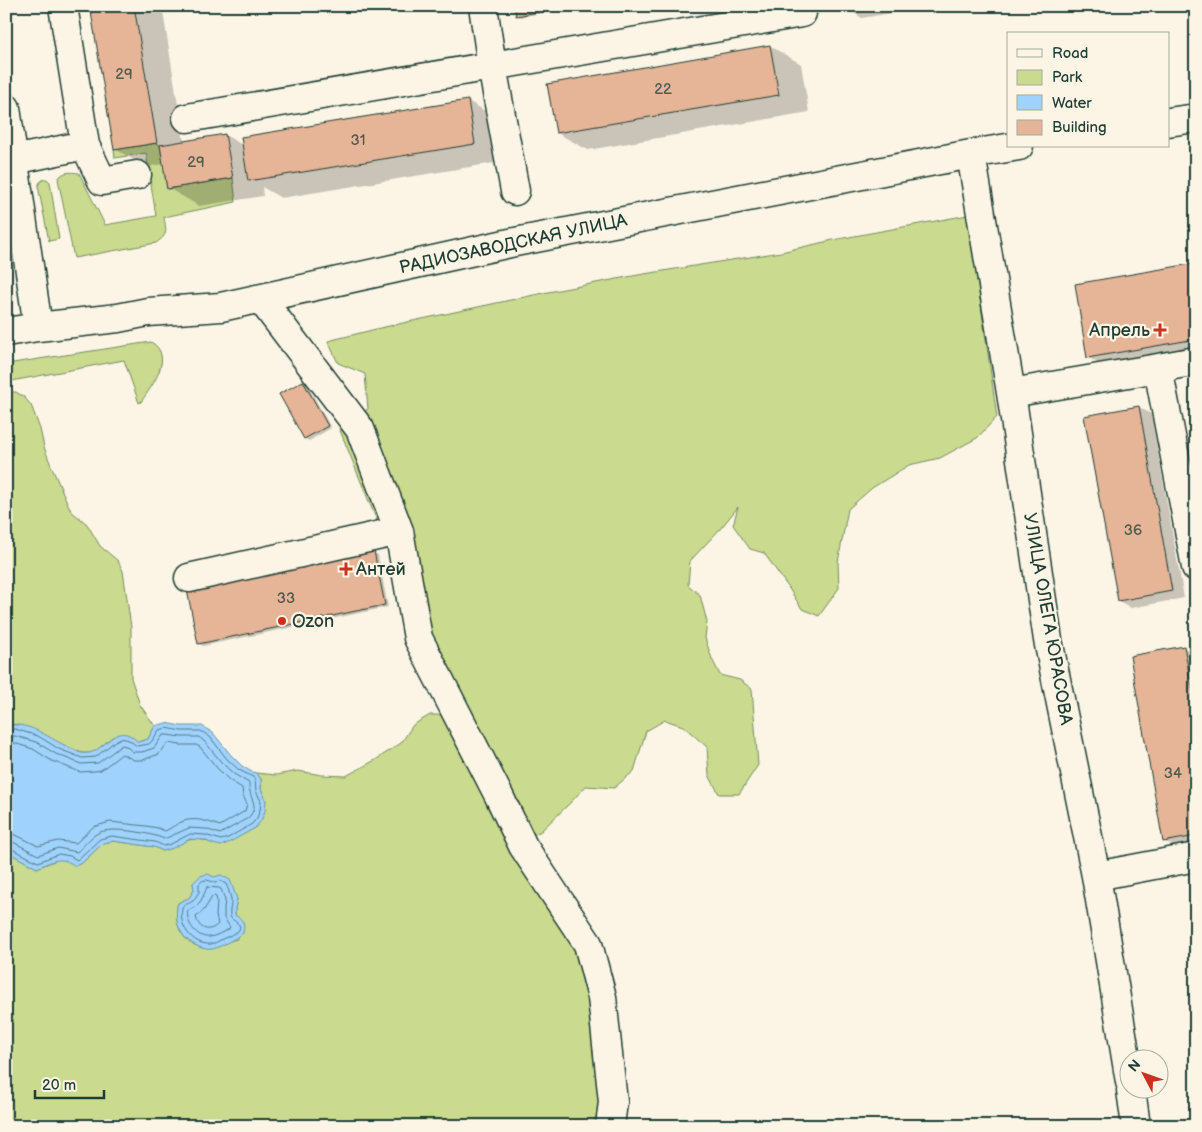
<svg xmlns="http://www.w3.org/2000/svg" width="1202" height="1132" font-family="'Balsamiq Sans',sans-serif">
  <rect width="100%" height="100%" fill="#fcf5e5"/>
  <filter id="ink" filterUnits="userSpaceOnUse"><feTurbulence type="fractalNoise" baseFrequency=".02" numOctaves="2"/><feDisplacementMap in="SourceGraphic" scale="10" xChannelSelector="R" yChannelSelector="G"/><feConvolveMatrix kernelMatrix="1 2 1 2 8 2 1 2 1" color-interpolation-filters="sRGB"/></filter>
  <g filter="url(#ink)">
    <!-- green -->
    <path fill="#cada8e" stroke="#748c61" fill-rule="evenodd" d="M157,143L160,145L167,189L233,178L236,202L164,217C166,231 169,234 156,243L74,258L58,179C63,171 70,172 79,173L105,225L156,216L146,153L115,158L114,150Z
      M44,179H47L50,182L59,239L49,241L38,186L40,182Z
      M968,215L997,417L977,438L940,458L909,465L872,488L848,509L838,562L839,588L819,616L802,609L788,587L764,553L750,549L733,525L738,507L721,528L690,561L688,585L700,595L707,622L705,638L712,659L720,675L740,680L752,689L758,765L739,794H719L709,775L707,747L683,726L665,720L646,731L634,771L614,788L586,786L569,804L541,831L519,842L390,553L339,428L368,409L365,374L338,363L328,341L380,328L548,292L638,275L781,252L833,240Z
      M151,342C175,356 152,386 141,402L139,403L124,360L6,382V364Z
      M6,392H16L24,397L31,405L40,429L44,447L52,468L71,511L87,524L100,546L118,561L123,571L131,627V678L140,705L155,726L148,739L138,742L112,737L94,753H82L15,724L6,726Z
      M430,715H446L563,919L591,983L599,1102L596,1117L590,1126H6V851L37,868L59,859L82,863L103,843L113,841L155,847L163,851C184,845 189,832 213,844L238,837L255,828L266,800L261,789V779L256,773L276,775L298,771L322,775L346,776L377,759L401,743L413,725ZM193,883L237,899L235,908L237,939L202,948C198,946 194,945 191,943C178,934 174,918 178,903L184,900L189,899L194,890Z"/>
    <!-- water -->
    <path fill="#9fd2fd" stroke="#6c96ad" d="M166,723L181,726H202L213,733L231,755L242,766L250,771L256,773L261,779V789L266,800L265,811L261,821L255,828L230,842L221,846L213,844L204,840L190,839L173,848L163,851L154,847L113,841L103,843L82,863L75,866C61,855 52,861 37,868L6,851V726C30,720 50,740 71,748C74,750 78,752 81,753C105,758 114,716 138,742L148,739L155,726Z
      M208,874L214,877L221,875L230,880L237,899L235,908V915C244,921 245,922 243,933C238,937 219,948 212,949C207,950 201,948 197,946C180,938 173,921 178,903L184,900L189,898L194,890L193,883L200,876Z"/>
    <!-- shadow -->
    <path fill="#0003" d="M92,6H162L184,142L225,135L244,146L468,101L499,119L506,161L281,198L262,187L263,196L199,206L168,188L164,164L146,167L115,149Z
      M515,6H552L553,11L520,17L517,15Z
      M842,6H903L904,11L862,18Z
      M770,46L801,64L809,112L588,150L557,133Z
      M1196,264V348L1101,365L1089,358Z
      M303,382L307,384L331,428L309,441L305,439L281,395Z
      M1139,407L1151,414L1184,598L1131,608L1119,601Z
      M374,553L378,555L388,607L203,646L199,644Z
      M1184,648L1196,654V845L1176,848L1164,841Z"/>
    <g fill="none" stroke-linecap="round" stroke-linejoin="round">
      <!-- shore -->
      <path stroke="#527984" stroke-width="1" d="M6,730L15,729L38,736L59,749L82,758L96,757L115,741L121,738L129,740L137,746L149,744L152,741L159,730L167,728L181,731H201L210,737L227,759L239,770L253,777L255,780L256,791L261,801L260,810L257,818L252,824L228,838L221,840L205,835L190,834L171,844L164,846L155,842L112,836L100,839L77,860L70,856L59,854L38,862L10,848L6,847
        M6,737L15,736L36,742L56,754L81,764L98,763L122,745L126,746L133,752H142L154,748L163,735H167L181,737H199L205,742L222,763L234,774L249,783C249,786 249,789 250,791C252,803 259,806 248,818L220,834L206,829L189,828L164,839C152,833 110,826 98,833C90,837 84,846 77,852L58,848L38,855L13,842L6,841
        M6,744L14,743L33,749L52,761L80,772L95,771L101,770L122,754L134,760H143L159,754L168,743L180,745H196L200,747L217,768L229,780L242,788L243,796L247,804L245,811L220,826C209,822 196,817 184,821C177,823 172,828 165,831L158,828L146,826L110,822L93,827L76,843L58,841L38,846L16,835L6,833
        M207,880L214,882L221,881L226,884C228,888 230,894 231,899C232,905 228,912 231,918C234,922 242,923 239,930C237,933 232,934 229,936C223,938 217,943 211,944C192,946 176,923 183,906L193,901L199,892V884L202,881Z
        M207,887L219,888L221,889L225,900L224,908V918L230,927L229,929C223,932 216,936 210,937C197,939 185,922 188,910C200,907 203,897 207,887Z
        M214,896L216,897L217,901L216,916L218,924C209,933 199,930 196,917L204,910L212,897Z"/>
    </g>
    <!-- building -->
    <path fill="#e6b497" stroke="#1f3d34" d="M90,6H134L157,143L114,150Z
      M514,6H549L550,10L516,16Z
      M770,45L779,95L556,133L547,84Z
      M468,100L475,144L248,181L241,137Z
      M225,134L233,178L167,189L160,145Z
      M1196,263V339L1087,358L1075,284Z
      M303,381L328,426L304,439L279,394Z
      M1139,406L1172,591L1118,601L1084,416Z
      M374,551L385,605L198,644L187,590Z
      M1184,646L1196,710V836L1163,842L1130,656Z"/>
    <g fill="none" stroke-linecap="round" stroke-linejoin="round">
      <!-- minor casing -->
      <g stroke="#1f3d34" stroke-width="31">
        <path id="minor" d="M483,6L492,66L515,191
          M6,108L38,327
          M187,118L802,13L801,6
          M1168,122L1196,118
          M85,145L102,181L137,175
          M971,154L1011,393L1048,640L1096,876L1130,1082
          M14,160L85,145L63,6
          M261,299L360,429L399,531L418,638L499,796L523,846L588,944L602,997L613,1102L610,1126
          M6,332L38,327L118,318L148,312L221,307L510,243L971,154L1019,146
          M1196,361L1158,368L1196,567
          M1011,393L1158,368
          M189,578L399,531
          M1096,876L1196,857
          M1131,1090L1136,1126"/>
      </g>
      <!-- minor -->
      <use href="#minor" stroke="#fcf5e5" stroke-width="28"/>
    </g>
  </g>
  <!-- markers -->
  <g fill="#c8321e" stroke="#fcf5e5" stroke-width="2">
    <path d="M1157.5 322.5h5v5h5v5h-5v5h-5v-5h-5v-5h5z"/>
    <path d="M343.5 561.5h5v5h5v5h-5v5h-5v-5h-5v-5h5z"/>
    <circle cx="282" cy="621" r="5"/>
  </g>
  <g text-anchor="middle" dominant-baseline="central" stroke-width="4.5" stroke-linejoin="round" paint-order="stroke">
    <!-- number labels -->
    <g font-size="15" fill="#515b4d">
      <text x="124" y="74">29</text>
      <text x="663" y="89">22</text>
      <text x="358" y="140">31</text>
      <text x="196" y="162">29</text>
      <text x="1133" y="530">36</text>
      <text x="286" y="598">33</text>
      <text x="1173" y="773">34</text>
    </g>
    <!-- street labels -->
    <g font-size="18" fill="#1f3d34" stroke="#fcf5e5">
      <text transform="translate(513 244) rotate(-12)">РАДИОЗАВОДСКАЯ УЛИЦА</text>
      <text transform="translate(1048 619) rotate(80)">УЛИЦА ОЛЕГА ЮРАСОВА</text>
    </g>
    <!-- poi labels -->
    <g font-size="18" fill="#1f3d34" stroke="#fcf5e5" text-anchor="start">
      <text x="1150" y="330" text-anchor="end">Апрель</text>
      <text x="356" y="569">Антей</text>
      <text x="292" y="621">Ozon</text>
    </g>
  </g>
  <!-- margin -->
  <rect width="1202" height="1132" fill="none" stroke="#fcf5e5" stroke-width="25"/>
  <rect x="12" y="12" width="1177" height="1107" fill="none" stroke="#1f3d34" stroke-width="2" filter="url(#ink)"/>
  <!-- legend -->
  <rect x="1007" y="32" width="162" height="115" fill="#fcf5e5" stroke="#a4ab9e"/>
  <rect x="1017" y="49" width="25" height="8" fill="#fcf5e5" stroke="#a4ab9e"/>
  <text x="1052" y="58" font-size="15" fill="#1f3d34">Road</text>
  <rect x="1017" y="70" width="25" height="15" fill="#cada8e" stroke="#a4ab9e"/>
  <text x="1052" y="82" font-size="15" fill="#1f3d34">Park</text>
  <rect x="1017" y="95" width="25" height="15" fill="#9fd2fd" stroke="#a4ab9e"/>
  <text x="1052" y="108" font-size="15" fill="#1f3d34">Water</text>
  <rect x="1017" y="120" width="25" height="15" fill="#e6b497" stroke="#a4ab9e"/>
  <text x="1052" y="132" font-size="15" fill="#1f3d34">Building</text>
  <!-- north arrow -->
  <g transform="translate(1144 1074) rotate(311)"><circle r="24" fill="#fcf5e5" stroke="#a4ab9e"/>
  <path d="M0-4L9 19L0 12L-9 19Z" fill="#c8321e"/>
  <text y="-8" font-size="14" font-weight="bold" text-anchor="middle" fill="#1f3d34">N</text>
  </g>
  <!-- scale -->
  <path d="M35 1090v8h69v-8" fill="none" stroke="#1f3d34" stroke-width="2.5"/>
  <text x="42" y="1090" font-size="15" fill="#1f3d34" stroke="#fcf5e5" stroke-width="4" paint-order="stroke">20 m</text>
</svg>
